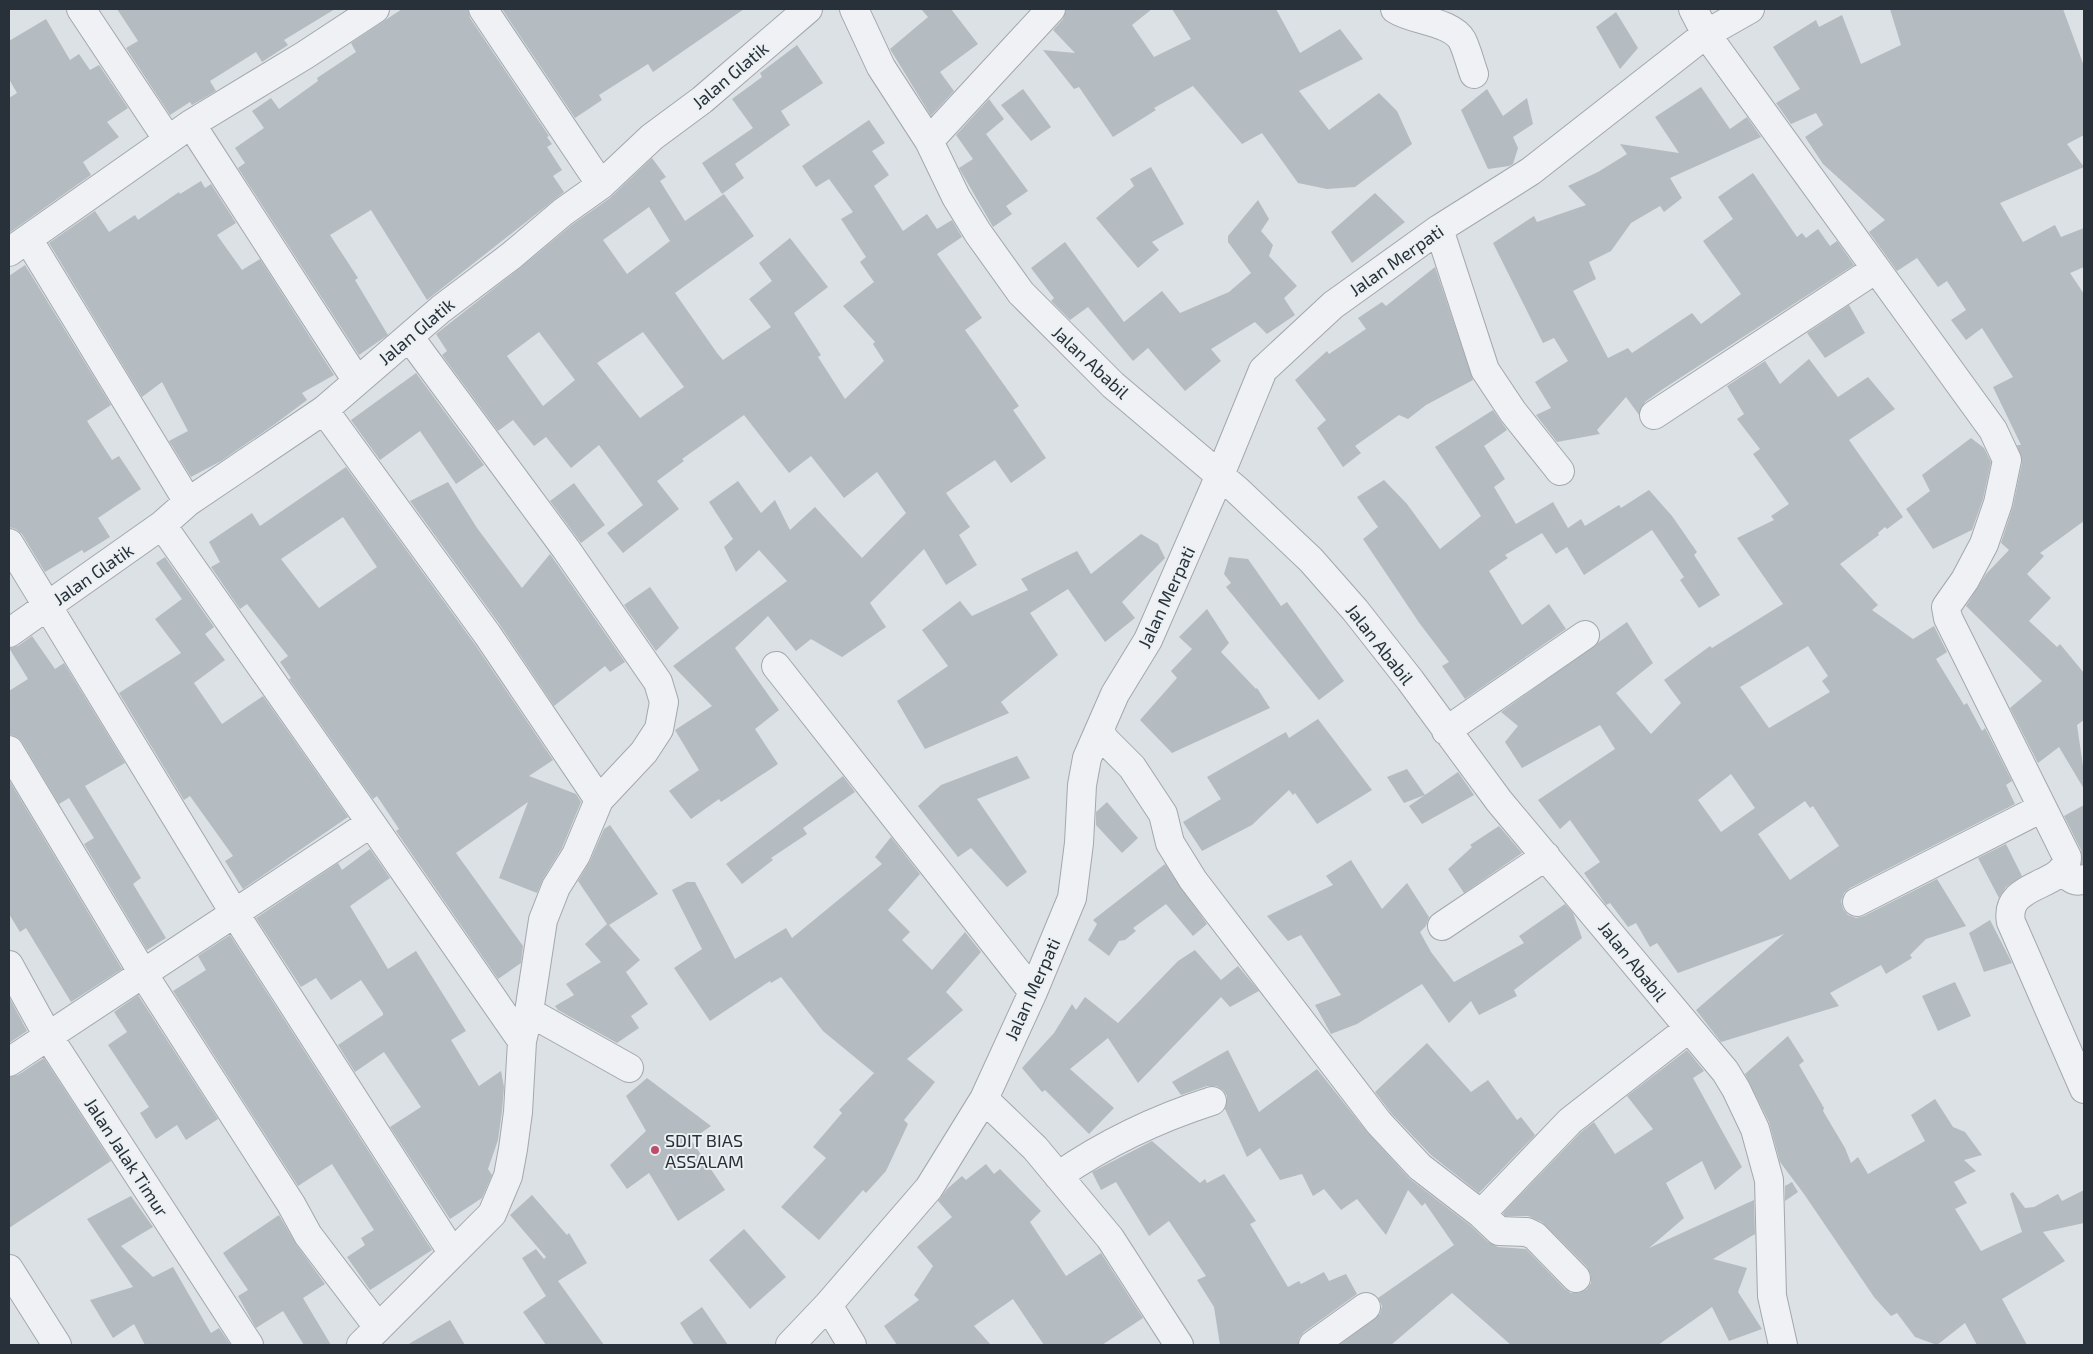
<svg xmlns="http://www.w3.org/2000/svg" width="2093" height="1354" font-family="'Exo 2',sans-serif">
  <rect width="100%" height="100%" fill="#dce1e5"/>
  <!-- building -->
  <path fill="#b4bbc1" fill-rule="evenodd" d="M117,9H335L284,40L288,45L262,62L256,52L210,81L216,91L192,105L190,102L170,115L126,48L138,41Z
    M402,9H468L470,18L549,136L547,137L552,144L547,147L562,170L553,176L564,192L427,300L371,210L330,235L358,278L355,280L388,335L359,355L238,168L245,163L235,148L264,128L252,111L271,98L279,109L318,81L317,78L356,52L351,43Z
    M502,9H744L653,72L648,64L599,95L602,100L575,118Z
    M921,9H951L978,44L940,72L954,91L931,116L890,49L928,17Z
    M1066,9H1152L1132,25L1154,57L1191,39L1172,9H1276L1300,53L1340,29L1363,59L1299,91L1329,130L1379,93L1397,111L1412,144L1355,187L1327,189L1298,183L1262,133L1242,144L1193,86L1154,108L1156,110L1113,137L1079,87L1074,89L1043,50L1075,53L1053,30L1063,19Z
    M1890,9H2063L2084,66V135L2067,144L2084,167L2000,203L2023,242L2055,225L2061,237L2084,228V267L2070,273L2084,294V521L2040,553L2044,556L2027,574L2051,598L2029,621L2057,647L2060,644L2084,673V720L2077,725L2084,773V789L2059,747L2038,763L2010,708L2042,681L1966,606L1986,574L2009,550L2001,543L2013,506L2022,463L2017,445H2021L1993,387L2013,377L1982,328L1966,340L1951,320L1966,310L1947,281L1938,287L1917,258L1897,271L1869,232L1885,220L1823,164L1805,137L1823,125L1816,113L1791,124L1776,103L1800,89L1773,47L1816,20L1819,27L1842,15L1861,64L1901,45Z
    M1616,12L1638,48L1620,69L1596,27Z
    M46,19L70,60L79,54L90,70L99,65L128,108L107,122L119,137L83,162L91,175L9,233V98L17,93L9,79V41Z
    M797,45L823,83L781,111L790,125L735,164L744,178L722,194L702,163L753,128L732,99L762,77L760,73Z
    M1701,87L1730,129L1747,117L1761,137L1670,178L1682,198L1664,212L1660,206L1631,223L1611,251L1589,262L1596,279L1573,291L1608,358L1628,348L1632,353L1692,313L1701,324L1741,294L1703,241L1733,219L1718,197L1753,173L1797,237L1802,233L1806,238L1818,229L1830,246L1837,241L1854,265L1663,389L1645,402L1639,415L1626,397L1597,430L1600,434L1557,442L1536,415L1551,408L1535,382L1568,361L1554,338L1543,343L1493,243L1534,216L1537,222L1586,205L1568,186L1598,172L1627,154L1620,144L1679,153L1655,117Z
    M1023,89L1051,127L1031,141L1001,105Z
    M1487,89L1503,116L1527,98L1533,124L1513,137L1518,148L1513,164L1509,166L1488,169L1461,110Z
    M989,99L1004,119L986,134L1028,191L1006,206L1012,214L993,227L959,168L973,159L956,135Z
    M869,120L885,143L872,151L889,175L874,186L903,231L927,214L937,229L952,220L962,237L937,254L982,318L965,330L1019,406L1013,410L1046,458L1011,483L995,460L946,493L970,527L959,535L977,565L946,585L924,549L870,603L886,627L842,657L811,639L796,651L768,616L735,648L779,710L755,729L778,764L721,802L719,799L691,819L669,791L699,770L675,730L712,706L673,666L787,581L759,550L736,572L724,547L733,539L709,502L738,481L761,513L775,500L790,530L815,507L862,558L906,513L877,472L844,498L811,456L789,473L744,415L682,459L684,461L657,481L679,509L623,553L607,533L643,505L599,445L571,468L546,437L534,446L513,420L498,431L442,355L447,351L436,334L520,268L573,224L610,198L652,158L666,177L660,181L685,221L724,194L754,236L675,293L717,353L723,360L771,327L749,299L772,281L759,263L790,238L828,287L794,313L821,355L818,357L845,399L884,361L873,344L875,342L843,306L874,282L860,262L866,257L841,219L853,212L829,179L816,187L802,166ZM649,207L670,241L627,274L603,240ZM539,332L575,380L543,406L507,356ZM643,332L684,387L640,418L597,363Z
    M1151,167L1184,224L1152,242L1159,250L1138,268L1096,218L1134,186L1130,179Z
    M201,181L205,188L211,184L236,223L217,235L242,270L260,259L334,375L302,393L307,400L275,424L221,461L191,477L169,441L188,431L162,382L142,397L49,243L95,211L109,232L135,215L138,220L179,192L180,194Z
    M1375,193L1405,222L1352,263L1331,232Z
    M1258,200L1269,219L1261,231L1273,245L1269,256L1297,286L1284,298L1295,315L1267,334L1255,322L1211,349L1221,361L1185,391L1148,348L1133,361L1088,307L1070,320L1051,301L1054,298L1031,268L1065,242L1124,322L1162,291L1180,313L1229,292L1251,273L1228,242V236Z
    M25,265L111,405L87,421L112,460L119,456L141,489L98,518L110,537L84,553L82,550L45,572L22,534L16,529L9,527V276Z
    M1435,267L1473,380L1426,405L1408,419L1399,415L1355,446L1361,453L1343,467L1317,428L1326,420L1295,380L1327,351L1329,354L1366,329L1358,318L1382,302L1386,306Z
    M1849,305L1865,333L1825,358L1807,333Z
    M1809,359L1838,397L1868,377L1895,409L1849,440L1903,517L1887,529L1885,527L1878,533L1879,535L1840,564L1878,605L1872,610L1913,639L1934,626L1947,652L1936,659L1964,705L1967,703L1982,731L1985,728L2012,781L2006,785L2015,804L1850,888L1844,893L1841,901L1843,909L1848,915L1856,918L1864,916L1937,879L1966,926L1926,939L1910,955L1912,958L1886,974L1881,965L1830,993L1839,1006L1721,1042L1696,1010L1784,934L1678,973L1657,943L1650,947L1636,923L1628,927L1610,903L1606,905L1584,873L1600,862L1570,820L1560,829L1538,800L1615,749L1600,725L1522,768L1505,742L1518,726L1501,712L1627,622L1653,663L1616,693L1651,734L1681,703L1664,680L1710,646L1712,648L1783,604L1737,538L1774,520L1771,516L1789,504L1753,454L1760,449L1737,419L1744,414L1727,386L1765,361L1780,384ZM1808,646L1828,676L1822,681L1830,692L1769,728L1740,687ZM1731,774L1755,808L1721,832L1698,800ZM1805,801L1810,808L1813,806L1839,846L1790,880L1758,834Z
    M416,373L484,465L456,484L420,431L380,460L351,420Z
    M1493,410L1507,430L1484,446L1505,479L1494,487L1516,524L1553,502L1568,528L1581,519L1585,526L1619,505L1621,508L1649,490L1672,516L1697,552L1694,555L1720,595L1699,608L1680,580L1684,577L1652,530L1584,575L1567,547L1556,554L1542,533L1505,555L1508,558L1489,571L1522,625L1549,604L1566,629L1465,699L1442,666L1449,662L1420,624L1363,539L1378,527L1357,497L1384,480L1407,504L1440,549L1481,516L1435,447Z
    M1971,438L1984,448L1991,462L1983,499L1972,530L1933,549L1906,509L1930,491L1922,475Z
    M346,467L474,643L553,760L529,776L576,794L581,802L562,848L543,879L537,893L499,878L528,802L456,853L523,946L521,963L498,979L396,831L399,829L377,796L373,799L289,679L291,678L280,662L288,656L247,604L240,609L211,567L220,562L209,542L252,513L260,526ZM343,517L377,567L319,608L281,559Z
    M448,482L477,528L522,588L550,554L625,662L610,672L605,666L554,706L500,625L410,501Z
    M574,483L605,525L581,543L550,501Z
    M1141,534L1158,544L1165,558L1122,602L1135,618L1105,642L1068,589L1030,613L1058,655L1001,702L1009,713L925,749L897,701L948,666L922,630L960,601L972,616L1028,590L1021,579L1077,551L1091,574Z
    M165,557L214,627L205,634L225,660L194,683L222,724L263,696L348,817L243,889L225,861L233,856L190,796L184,800L119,693L181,653L155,619L182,599L156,563Z
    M1229,557L1248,559L1281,606L1287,602L1344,681L1319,700L1226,587L1231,583L1224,574Z
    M650,587L679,628L656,651L624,605Z
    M1207,609L1229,643L1221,652L1256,689L1257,688L1270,708L1172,753L1140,720L1177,678L1171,671L1192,649L1179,637Z
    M32,636L55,669L64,663L125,763L85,786L141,878L133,884L166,938L147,950L84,844L94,838L69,798L59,804L22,742L17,737L9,734V691L28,679L9,648L18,646Z
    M1318,719L1372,790L1317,824L1295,793L1293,795L1289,790L1252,825L1202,851L1183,822L1221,799L1207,777L1286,732L1289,738Z
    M1017,756L1030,778L977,799L1027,872L1007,887L971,848L958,857L918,806L941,785Z
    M1407,769L1425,795L1404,803L1387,777Z
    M1458,772L1474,795L1422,824L1409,806Z
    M843,776L855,792L803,828L807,834L771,858L773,860L742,884L726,864Z
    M9,780L122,969L71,1002L26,928L20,932L9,914Z
    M1107,802L1138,838L1122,853L1096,825V812Z
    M2084,805V864H2081V850L2064,816Z
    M610,825L658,894L609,925L640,960L626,972L648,1004L631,1016L639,1028L617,1043L558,1010L555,1006L574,995L566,984L601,962L585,944L607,924L578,881L590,861L604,829Z
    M1499,826L1522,853L1464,893L1448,869L1472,847L1470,845Z
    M891,837L920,874L888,910L910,932L902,940L932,970L965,932L981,952L946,992L963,1010L907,1059L935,1082L904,1120L908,1124L886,1171L866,1193L863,1190L819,1240L781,1207L826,1158L813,1147L842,1113L839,1110L874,1073L823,1031L781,977L771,983L770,981L710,1021L674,968L702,949L672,890L687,882H695L735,959L786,928L792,938L882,864L875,857Z
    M2006,844L2022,876L2006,887L1999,898L1978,858Z
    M370,849L390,878L350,906L388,969L416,951L466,1031L451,1040L479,1086L501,1071L504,1087L502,1111L498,1140L488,1169L492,1175L482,1198L450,1219L390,1127L421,1107L384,1052L355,1072L338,1045L383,1015V1013L361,980L331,1000L316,978L301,987L256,918L338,863L342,870Z
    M1351,860L1382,909L1407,883L1429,917L1426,926L1420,932L1431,952L1454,982L1524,943L1519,936L1565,904L1573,913L1582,938L1514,990L1517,996L1479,1015L1471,1001L1449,1023L1422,984L1357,1024L1331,1034L1315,1005L1341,995L1301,935L1288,941L1267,916L1333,885L1326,876Z
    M1165,864L1207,924L1193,936L1166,904L1133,928L1136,931L1125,940L1119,941L1109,956L1088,940L1097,924L1093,920Z
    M1990,920L2012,963L1984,972L1969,933Z
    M230,935L432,1250L370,1290L347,1257L365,1245L361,1238L374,1230L332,1164L298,1186L173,991L206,970L198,956Z
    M1195,950L1221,980L1238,966L1259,991L1230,1007L1221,997L1138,1083L1108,1038L1070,1069L1114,1108L1089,1134L1045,1090L1042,1092L1022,1068L1054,1033L1072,1004L1076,1010L1085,997L1118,1023L1178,961Z
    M1955,982L1971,1016L1938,1031L1922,996Z
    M138,995L218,1119L186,1140L177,1125L156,1139L140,1113L149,1107L108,1045L127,1032L114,1012Z
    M9,997L27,1031L9,1043Z
    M1788,1036L1804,1061L1799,1065L1824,1108L1823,1111L1845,1148L1851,1163L1858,1157L1868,1174L1925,1141L1911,1115L1935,1099L1953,1127L1965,1132L1982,1155L1964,1160L1976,1171L1954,1182L1967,1203L1955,1209L1981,1251L2022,1232L2010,1194L2013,1192L2025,1208L2034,1207L2058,1194L2062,1201L2084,1190V1223L2043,1232L2065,1261L2002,1299L2027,1345H1977L1965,1323L1937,1345L1915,1337L1897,1313L1891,1316L1874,1297L1804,1194L1780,1162L1769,1122L1745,1074Z
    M1427,1043L1471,1092L1488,1080L1517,1120L1521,1117L1535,1135L1479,1193L1431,1155L1391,1113L1375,1092Z
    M1228,1050L1259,1112L1317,1069L1367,1132L1410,1179L1471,1226L1488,1242L1498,1247L1526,1249L1565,1289L1571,1293H1579L1587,1289L1591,1283V1275L1587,1267L1542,1222L1528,1216H1505L1503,1213L1580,1133L1594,1122L1615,1154L1653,1129L1627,1096L1687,1050L1704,1071L1693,1078L1742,1167L1715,1190L1702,1161L1666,1183L1684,1218L1649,1248L1754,1200L1755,1234L1713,1259L1747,1268L1738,1292L1762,1329L1729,1341L1712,1307L1658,1345H1511L1452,1293L1391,1345H1339L1380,1314L1382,1306L1378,1298L1454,1245L1425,1203L1422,1206L1408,1190L1386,1235L1357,1199L1341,1210L1324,1189L1313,1196L1302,1174L1280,1180L1260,1148L1247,1157L1225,1109L1227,1096L1223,1090L1216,1086H1207L1181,1095L1172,1082Z
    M44,1058L111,1161L9,1228V1077L18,1075Z
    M647,1078L711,1126L691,1140L725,1190L678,1221L649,1173L627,1189L610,1165L646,1131L626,1096Z
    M1152,1141L1200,1183L1205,1179L1207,1183L1224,1174L1256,1221L1250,1224L1288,1287L1299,1281L1301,1284L1324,1272L1329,1281L1346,1274L1357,1294L1304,1332L1299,1338L1298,1345H1220L1214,1307L1197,1280L1206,1276L1169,1221L1149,1236L1116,1182L1101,1190L1092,1172Z
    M986,1164L994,1174L1000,1169L1041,1211L1030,1222L1066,1276L1101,1253L1143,1318L1102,1345H1044L1013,1299L974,1326L991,1345H897L884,1326L919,1300L914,1295L933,1266L917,1247L952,1217L938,1201L947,1189L962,1176L966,1180Z
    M1792,1182L1798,1192L1785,1201V1186Z
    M532,1195L567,1235L569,1233L587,1263L558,1281L604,1345H546L523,1312L546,1296L522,1258L536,1249L544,1259L546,1257L510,1215Z
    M131,1196L153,1227L121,1246L153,1277L173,1267L211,1333L219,1328L230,1344L145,1345L134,1324L113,1338L90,1300L133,1287L87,1219Z
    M279,1215L296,1244L325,1284L303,1298L331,1345H304L283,1311L256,1328L238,1296L248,1290L223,1253Z
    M744,1229L786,1277L750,1309L709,1260Z
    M702,1307L728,1345H694L680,1323Z
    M450,1320L465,1345H407Z"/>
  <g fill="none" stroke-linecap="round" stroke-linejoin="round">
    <!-- street casing -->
    <g stroke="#a2a8ae" stroke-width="30">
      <path id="street" d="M81,9L168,140
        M483,9L601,185
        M854,9L881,67L929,141L956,197L978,233L1021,293L1113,385L1237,490L1311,560L1355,610L1410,680L1499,801L1725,1071L1736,1089L1755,1129L1769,1180L1772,1296L1783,1345
        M1395,9C1413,21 1451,21 1462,40C1467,50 1470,63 1474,74
        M1693,9L1706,34L1993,430L2007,460L1998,503L1984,544L1965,580L1946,607L1948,618L2067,857C2067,888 2003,881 2011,922L2084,1089
        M191,124L357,381
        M929,141L1051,9
        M1439,229L1485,370L1513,412L1560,471
        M28,239L188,502
        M9,252L191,124L305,55L375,9
        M324,410L487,634L599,800
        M1654,415L1876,269
        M9,543L235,914L452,1252
        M9,633L162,525L188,502L324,410L441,309L511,256L563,212L601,185L652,137L702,100L808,9
        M776,666L1033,992
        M1099,731L1106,741L1132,767L1163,814L1170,843L1193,880L1379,1123L1420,1167L1481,1214L1570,1121L1688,1029
        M1446,731L1585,635
        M9,750L144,975L291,1204L308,1235L378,1327
        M371,823L522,1041
        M2062,871C2069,877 2075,884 2084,879
        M1857,902L2042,808
        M1442,926L1546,856
        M9,965L48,1036L249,1345
        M529,1012L629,1068
        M9,1062L371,823L162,525
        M984,1099L1035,1148L1110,1238L1179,1345
        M1058,1176C1107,1142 1156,1119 1212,1101
        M1481,1214L1499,1231L1527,1232L1535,1236L1576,1278
        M9,1269L57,1345
        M828,1305L852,1345
        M361,1345L492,1214L508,1176L513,1149L518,1112L522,1041L529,1012L543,920L556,887L576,855L599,800L644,752L659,729L664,702L658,682L566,549L410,338
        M790,1345L828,1305L929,1188L984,1099L1033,992L1072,898L1079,843L1082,785L1087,758L1115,694L1148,640L1220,475L1263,370L1333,305L1439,229L1531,171L1706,34L1750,9
        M1313,1345L1366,1307"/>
    </g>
    <!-- street -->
    <use href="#street" stroke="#eff1f4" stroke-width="28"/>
  </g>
  <!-- markers -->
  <circle fill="#c14b6a" stroke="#ebf0f3" stroke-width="2" cx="655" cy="1150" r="5"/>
  <g text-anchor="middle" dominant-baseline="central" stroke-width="4" stroke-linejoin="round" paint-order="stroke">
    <!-- street labels -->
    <g font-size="18" fill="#28303a" stroke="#ebf0f3">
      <text transform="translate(730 75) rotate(-40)">Jalan Glatik</text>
      <text transform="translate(1396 260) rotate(-35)">Jalan Merpati</text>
      <text transform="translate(416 331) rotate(-40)">Jalan Glatik</text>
      <text transform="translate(1091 362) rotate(43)">Jalan Ababil</text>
      <text transform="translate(93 574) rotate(-35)">Jalan Glatik</text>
      <text transform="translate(1166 597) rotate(-65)">Jalan Merpati</text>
      <text transform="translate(1380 644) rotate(52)">Jalan Ababil</text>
      <text transform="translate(1633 961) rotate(51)">Jalan Ababil</text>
      <text transform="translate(1032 989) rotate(-66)">Jalan Merpati</text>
      <text transform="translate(127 1157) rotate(57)">Jalan Jalak Timur</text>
    </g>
    <!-- poi labels -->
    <g font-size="18" fill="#28303a" stroke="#ebf0f3" text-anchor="start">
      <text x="665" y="1140">SDIT BIAS<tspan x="665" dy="21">ASSALAM</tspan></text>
    </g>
  </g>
  <!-- border -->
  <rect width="2093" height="1354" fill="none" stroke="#28303a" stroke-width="20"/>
</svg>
